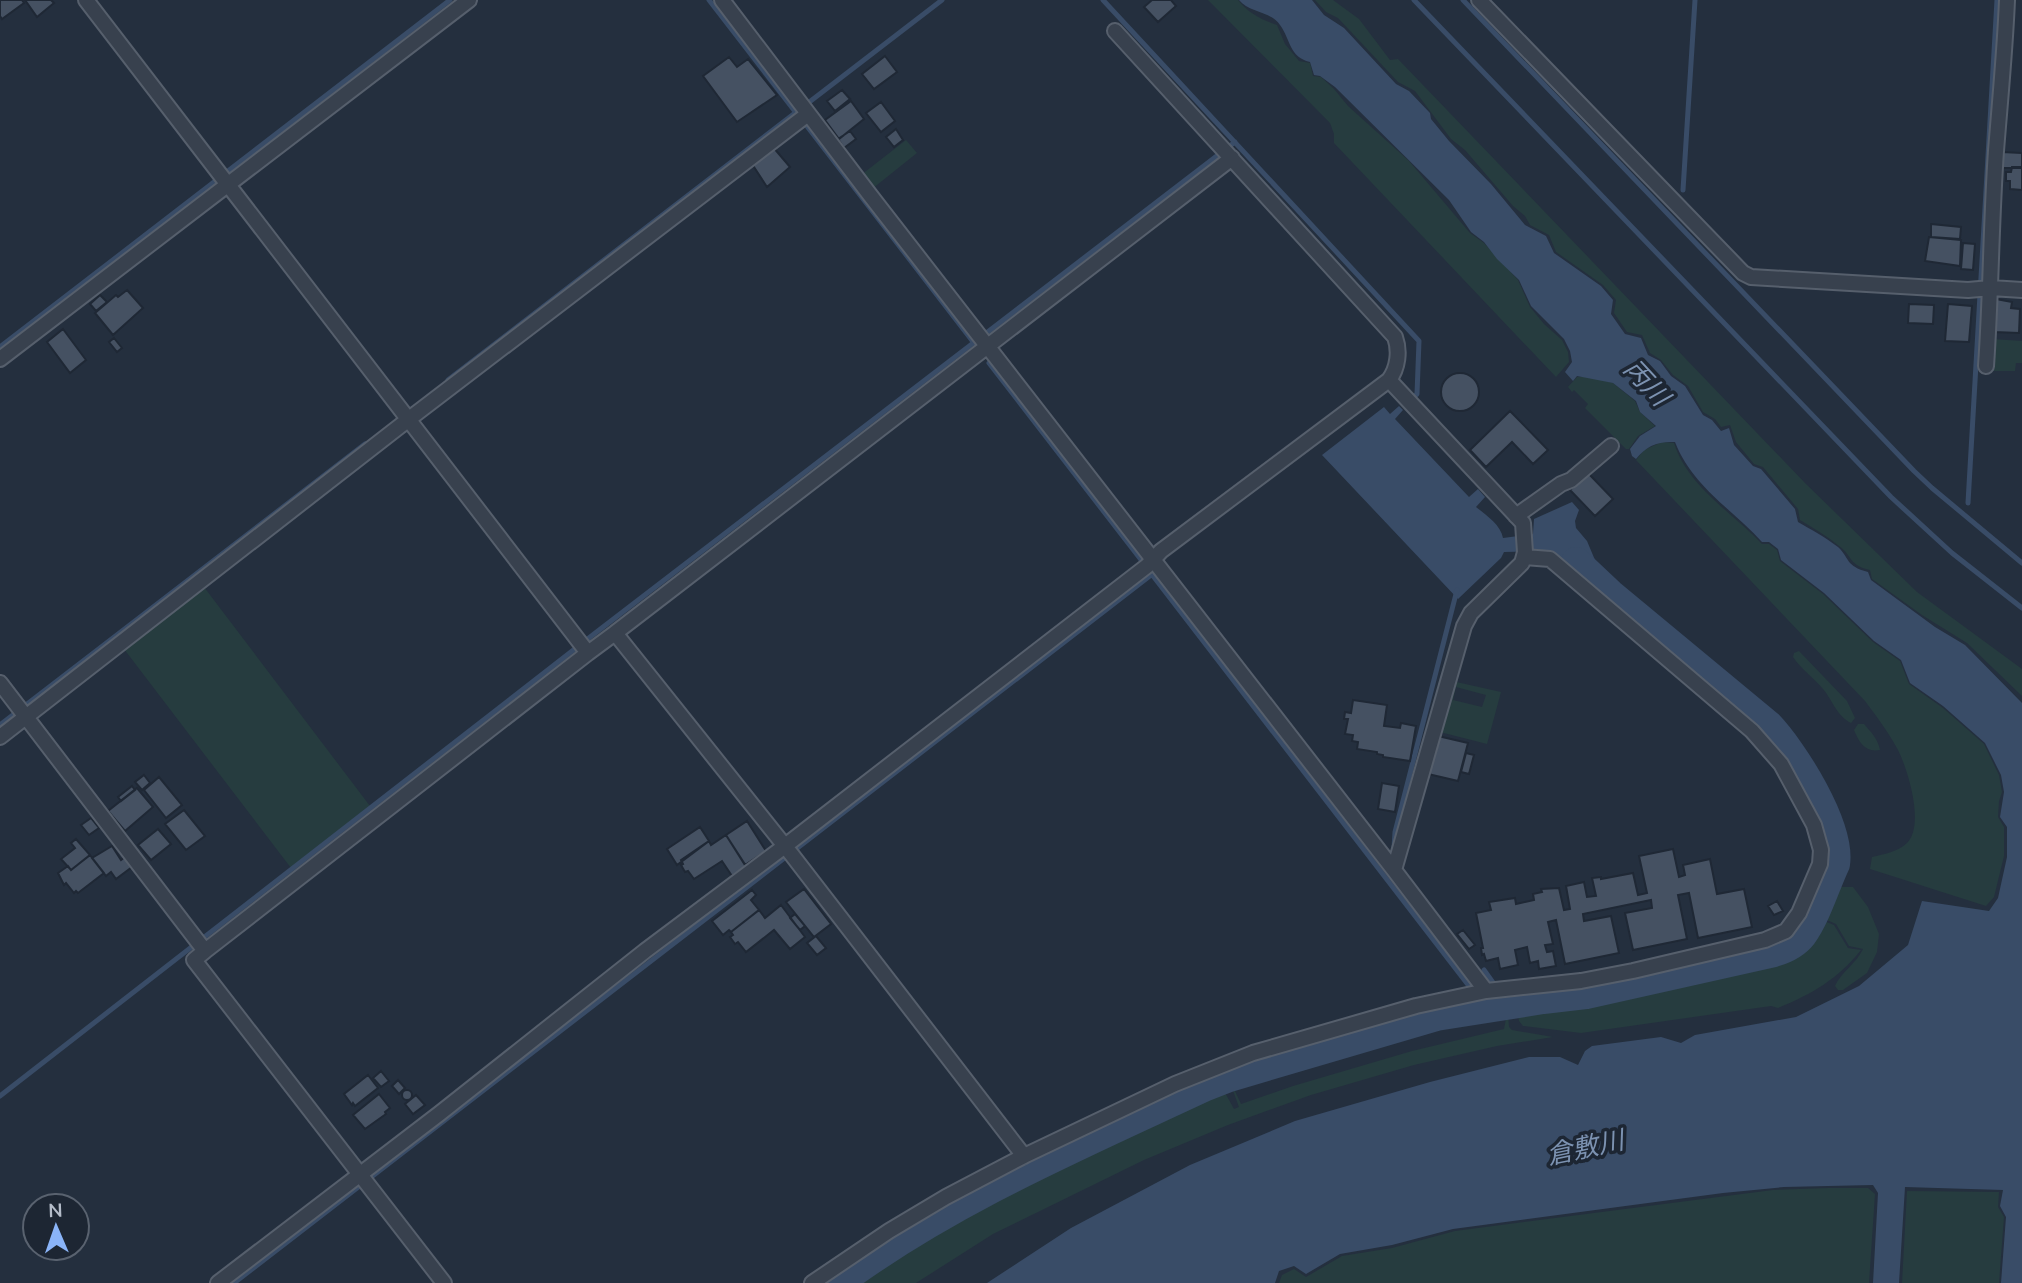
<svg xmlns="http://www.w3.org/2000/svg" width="2022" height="1283" font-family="Mulish,'Noto Sans JP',sans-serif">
  <rect width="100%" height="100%" fill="#242f3e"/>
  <!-- green -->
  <path fill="#263c3f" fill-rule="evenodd" d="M1208,0H1238C1248,13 1262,20 1277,25L1285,44L1299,61L1310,63L1313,76L1321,77L1334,89L1348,106L1409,161L1470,233L1484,243L1518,280L1530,307L1544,324L1562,340L1568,352L1569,362L1556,377L1334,143V134L1330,123Z
    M1315,0H1333L1359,19L1390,60L1398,59L1805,483L1917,592L2022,669V696L1967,643L1922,615L1872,579L1870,570C1848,565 1853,556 1839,546C1827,536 1813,528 1800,520L1798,509L1763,467L1754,464L1736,442L1730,425L1721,427L1715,419L1703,412L1688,386L1673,375L1661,360L1650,353L1642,335L1627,332L1614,313L1616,300L1603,285L1556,252L1549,235L1530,225L1525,216L1513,206L1465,150L1451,139L1415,91L1398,82L1338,18L1326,12Z
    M906,140L917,153L872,189L861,175Z
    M1992,339L2022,341V363H2016L2015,371H1990Z
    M1577,377H1590L1613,383L1635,401L1640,412L1655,426L1638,436L1629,449H1626L1585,408L1588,404L1574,390L1572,392L1568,387Z
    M1662,442L1674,443C1688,487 1732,512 1762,544H1769L1777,550L1780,561L1823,594L1873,642L1900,661L1909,684L1943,708L1984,744L1999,775L2002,792L1999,801L1998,817L2004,827V856L1994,897L1986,906L1870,869L1872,857C1884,854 1898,852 1907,843C1925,825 1908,770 1898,750C1889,733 1877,717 1865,701L1636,460L1644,450Z
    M204,587L370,806L291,868L124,649Z
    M1799,651L1847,701L1855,718L1851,723C1836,715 1833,701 1823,689C1814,678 1802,670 1793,657L1794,653Z
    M1452,681L1501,692L1487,744L1436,731ZM1456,687L1486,695L1482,707L1453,700Z
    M1858,724H1864C1871,732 1878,739 1880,750C1865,753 1859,742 1854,730Z
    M1839,887H1853L1868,907L1879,934L1877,952L1867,973L1843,990H1838L1835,986C1841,972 1856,964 1863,949L1849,946L1836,924L1820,917Z
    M1819,919L1834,925L1848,948L1861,950C1838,979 1812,994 1778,1008L1771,1006L1581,1033L1523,1026L1519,1021L1517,1010L1591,1002L1768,962C1796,952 1805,946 1819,919Z
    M1508,1013L1509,1027L1512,1030L1553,1037L1497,1046L1414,1065L1311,1095L1228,1125L1144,1160L993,1234L916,1283H852C964,1203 1095,1141 1223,1089L1234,1109L1239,1107L1232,1088L1368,1043L1443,1025ZM1498,1016H1503L1506,1019L1504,1029L1412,1051L1293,1086L1241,1104L1234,1089L1369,1045Z
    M1828,1188H1868L1875,1194L1869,1283H1279L1282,1275L1294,1269L1306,1277L1342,1256L1392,1248L1455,1231L1773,1190Z
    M1907,1191L1999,1192L1998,1207L2004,1217L1999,1283H1902Z"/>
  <!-- water -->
  <path fill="#394c67" d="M1239,0H1312L1324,15L1344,28L1396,84L1409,91L1430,113L1431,119L1449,141L1491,184L1525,225L1546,236L1554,253L1601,286L1613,300L1611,314L1625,334L1641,338L1648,355L1660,361L1671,376L1685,386L1703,415L1712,420L1721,431L1729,428L1734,445L1753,466L1761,469L1795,509L1798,522C1812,530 1825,537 1838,547C1850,558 1845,566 1868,572L1871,580L1935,627L1965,645L2022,703V1283H2001L2006,1217L2000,1206L2003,1190L1905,1187L1899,1283H1873L1878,1193L1873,1185L1784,1187L1723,1193L1453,1229L1392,1245L1340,1254L1306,1274L1294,1266L1279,1271L1275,1283H987L1071,1228L1190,1165L1295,1121L1430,1082L1529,1057H1560L1578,1065L1585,1051L1592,1046L1661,1037L1681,1043L1695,1035L1796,1017L1859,986L1908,945L1922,901L1989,911L1998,898L2007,857V827L2000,817L2004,792L2001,775L1985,743L1943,706L1910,683L1901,660L1874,641L1824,593L1781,560L1778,549L1769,542H1762C1732,509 1692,486 1675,442C1658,441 1646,446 1636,459L1632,456L1630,449L1640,436L1656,426L1640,412L1636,401L1613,383L1577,376L1573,381L1565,372L1572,362L1570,351L1564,339L1531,306L1519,280L1497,259L1484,242L1471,232L1449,200L1335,87L1320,76L1314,75L1310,62C1289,57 1291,40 1280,25C1271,11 1249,13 1239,0Z
    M1399,406L1403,410L1395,419L1469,497L1478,489L1485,497L1476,507C1486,515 1501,525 1503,538L1533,534L1534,519L1572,502L1579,510L1575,521L1576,528L1587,541L1600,572L1611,583L1601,594L1550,551L1504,552L1501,558L1458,599L1322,455L1384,407L1390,414Z"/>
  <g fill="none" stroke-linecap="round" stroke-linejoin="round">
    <!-- stream -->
    <path stroke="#394c67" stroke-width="5" d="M709,0L797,114
      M1103,0L1419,341L1417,394L1409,401
      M1414,0L1891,497L1952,553L2022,608
      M1463,0L1914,471L1932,488L2022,563
      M803,121L974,343
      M228,171L450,0
      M1683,190L1695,0
      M0,347L214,182
      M989,363L1142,561
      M448,380L942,0
      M1968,503L1997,0
      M1150,572L1469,986
      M0,725L365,444
      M1394,848L1395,832L1457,590
      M1484,970L1494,984
      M1495,998L1496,1006
      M1471,1002L1472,1009
      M0,1096L594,634L1235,142
      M234,1283L1151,575"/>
    <!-- river -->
    <path stroke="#394c67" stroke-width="30" d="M838,1283C950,1200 1080,1145 1206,1086L1229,1077L1436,1016L1543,999L1586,994L1774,952C1784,949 1795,944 1802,935C1816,916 1825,885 1835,864C1841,827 1793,751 1768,725L1610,594L1576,562"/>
  </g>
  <!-- building -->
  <path fill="#455162" stroke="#1f2835" stroke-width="2" d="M0,0H22L24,3L2,19L0,16Z
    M25,0H51L54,3L37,17Z
    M1152,0H1171L1176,6L1158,22L1144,7Z
    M885,56L897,72L874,89L862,74Z
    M729,57L737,67L748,59L777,95L737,122L703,76Z
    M842,90L850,99L835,111L827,101Z
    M851,101L864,119L839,139L825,120Z
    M881,102L895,121L881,132L866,113Z
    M896,129L903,140L894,147L886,137Z
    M850,131L856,139L844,148L838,139Z
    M773,147L790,167L767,187L752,164Z
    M2002,152L2022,153V168H2001Z
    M2012,167H2022V190L2010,189V181H2006V172H2011Z
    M1931,224L1961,227L1960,239L1931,237Z
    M1929,237L1961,240L1960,266L1925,261Z
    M1963,243L1975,244L1973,270L1961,269Z
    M127,290L143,308L113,335L95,313L116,295L118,297Z
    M100,295L107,302L96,311L90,304Z
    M1996,299L2012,302L2011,308L2020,309L2019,333L1994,332Z
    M1909,304L1934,305L1933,324L1908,323Z
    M1948,304L1972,306L1969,342L1945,341Z
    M63,329L86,360L70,373L47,342Z
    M114,338L122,348L117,352L109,342Z
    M1441 392a19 19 0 1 1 38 0a19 19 0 1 1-38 0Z
    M1510,411L1548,450L1533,464L1512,442L1486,467L1470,450Z
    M1588,473L1613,499L1595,516L1570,490Z
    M1353,700L1387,705L1384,726L1400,728L1401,723L1416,726L1410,761L1383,757V755L1377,754V752L1357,749L1358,742L1352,741L1353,735L1345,734L1348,719H1344L1345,712L1351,713Z
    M1438,736L1468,743L1458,781L1428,774Z
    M1466,753L1474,755L1469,774L1461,772Z
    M144,775L150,783L142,790L135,782Z
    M159,777L182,805L166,818L144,790Z
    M1382,783L1399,786L1395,812L1378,809Z
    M132,786L135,790L121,801L118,797Z
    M137,788L153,807L125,831L108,811Z
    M184,810L205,836L186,850L165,824Z
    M91,818L99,828L89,835L81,825Z
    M747,821L766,851L745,865L726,835Z
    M700,827L709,841L677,865L667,849Z
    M158,829L171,844L151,860L138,845Z
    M726,835L746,866L732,876L722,861L694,879L688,871L685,872L681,865L683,864L681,860L709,841L711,845Z
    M76,839L90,855L71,870L61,859L75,848L71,843Z
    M112,846L121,860L125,857L132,867L116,879L111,872L106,876L92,858Z
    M1673,849L1679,877L1685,875L1683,865L1710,859L1717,894L1744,889L1752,927L1698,938L1689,893L1678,895L1687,939L1633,950L1625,913L1652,908L1651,900L1583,914L1584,921L1611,916L1619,953L1565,964L1556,920L1548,922L1553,944L1545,945L1547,952L1553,951L1556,966L1539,969L1538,961L1530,963L1527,947L1515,950L1518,965L1500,969L1498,958L1486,961L1484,954L1482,955L1481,948H1483L1476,913L1491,910L1489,902L1515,898L1516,904L1534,900L1533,894L1542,892L1541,889L1559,888L1564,910L1570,909L1566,886L1584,882L1587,897L1596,896L1592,878L1601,877V879L1633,873L1638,895L1647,893L1639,856Z
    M90,855L104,873L78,893L76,891L74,893L66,883L64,885L58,873L68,866L71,870Z
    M804,889L831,924L814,937L786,902Z
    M752,890L756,895L751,900L759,910L731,932L729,930L723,935L712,921Z
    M1777,901L1783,911L1774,915L1768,906Z
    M781,905L805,937L790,949L774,930L746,952L738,942L735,944L730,937L733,935L731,932L759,910L765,918Z
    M795,914L805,926L800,930L790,918Z
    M1463,930L1475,945L1469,949L1457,934Z
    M816,936L826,948L817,955L807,943Z
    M381,1071L389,1081L381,1087L373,1078Z
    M368,1075L378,1088L355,1106L353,1103L352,1105L344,1094Z
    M398,1080L405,1088L399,1094L392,1086Z
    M402 1095a5 5 0 1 1 10 0a5 5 0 1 1-10 0Z
    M379,1094L390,1108L385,1112L386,1114L365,1129L353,1115Z
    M416,1095L425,1105L413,1114L405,1104Z"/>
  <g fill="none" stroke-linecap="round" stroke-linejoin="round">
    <!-- minor casing -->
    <g stroke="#565f6c" stroke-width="18">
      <path id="minor" d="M86,0L588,653L615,633L792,855L1024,1156
        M722,0L870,195L1394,870L1486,991
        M1479,0L1743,273L1751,277L1968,290L1991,288L2022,290
        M1115,31L1395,337C1400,351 1398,368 1389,380
        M0,359L469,0
        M1986,366C1991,295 1991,222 1996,151C2000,100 2005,50 2007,0
        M1516,516L1561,484L1571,480L1611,446
        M615,633L1232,158
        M0,683L205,951L194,960L444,1283
        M0,737L409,419L808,114
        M205,951L588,653
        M218,1283L439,1114L645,951L785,846L1147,566L1161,551L1389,380L1523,523L1525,552L1522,563L1471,613L1464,626L1394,870
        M812,1283L889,1231L946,1197L1024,1156L1175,1084L1253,1053L1416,1006L1486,991L1581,981L1633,971L1765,940L1786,931L1799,913L1820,864L1821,850L1814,825L1781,764L1752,731L1550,559L1524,557"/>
    </g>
    <!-- minor -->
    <use href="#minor" stroke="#38414e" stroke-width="14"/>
  </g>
  <g text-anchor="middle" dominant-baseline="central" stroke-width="7" stroke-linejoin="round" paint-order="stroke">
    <!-- water labels -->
    <g font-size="26" font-style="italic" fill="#7c92b1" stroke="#1d2633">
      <text transform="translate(1647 382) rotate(47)">丙川</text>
      <text transform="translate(1585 1147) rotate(-12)">倉敷川</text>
    </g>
  </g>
  <!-- north arrow -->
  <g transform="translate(56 1227) rotate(358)"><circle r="33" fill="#1d2633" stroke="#59626f" stroke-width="2"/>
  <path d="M0-5L12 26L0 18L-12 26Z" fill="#8ab4f8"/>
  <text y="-10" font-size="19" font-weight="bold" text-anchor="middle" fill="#b4bcc9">N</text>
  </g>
</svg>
